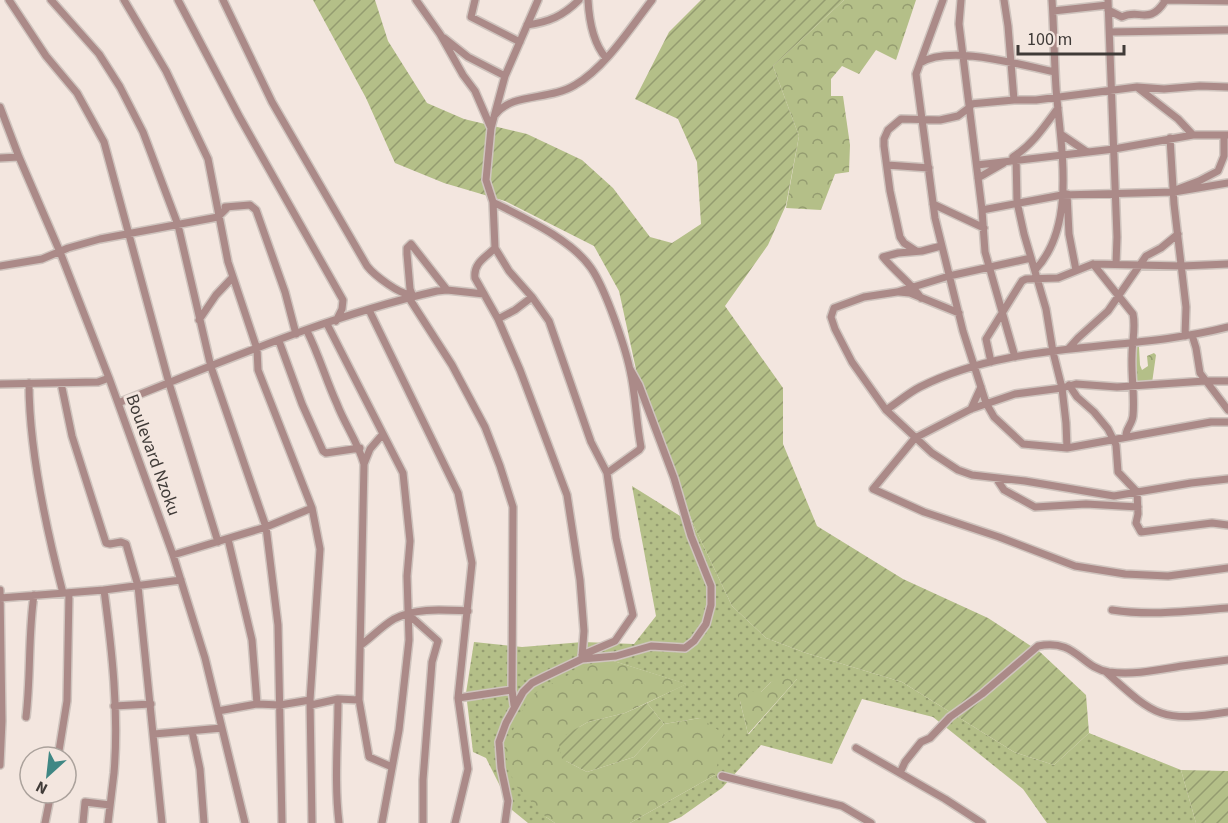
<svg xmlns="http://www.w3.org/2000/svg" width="1228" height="823" font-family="'Source Sans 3',sans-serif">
  <defs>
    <pattern id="grass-dots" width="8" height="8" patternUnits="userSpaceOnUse" patternTransform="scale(1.5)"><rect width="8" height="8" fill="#b4bf88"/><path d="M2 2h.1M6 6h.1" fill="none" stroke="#949c70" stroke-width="1.8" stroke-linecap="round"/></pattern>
    <pattern id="forest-crowns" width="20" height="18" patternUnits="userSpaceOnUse" patternTransform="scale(1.5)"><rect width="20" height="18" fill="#b4bf88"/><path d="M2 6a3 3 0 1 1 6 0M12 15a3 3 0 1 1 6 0" fill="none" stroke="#949c70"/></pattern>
    <pattern id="garden-furrows" width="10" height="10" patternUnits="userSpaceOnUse" patternTransform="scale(1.5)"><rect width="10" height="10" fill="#b4bf88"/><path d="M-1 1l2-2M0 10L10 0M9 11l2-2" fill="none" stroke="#949c70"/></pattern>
  </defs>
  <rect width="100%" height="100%" fill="#f3e6df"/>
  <!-- grass -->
  <path fill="url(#grass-dots)" fill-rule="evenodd" d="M632,486L693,524L732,606L766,638L806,653L902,682L1014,752L1054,765L1089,733L1181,770L1196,823H1047L1023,789L933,717L862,699L832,764L761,745L722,788L681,817L668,823H630L715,775L700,718L664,724L647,703L686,684L604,658L546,817L555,823H528L512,810L486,758L473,752L466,693L474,642L522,647L583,642L634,644L656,616ZM797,679L749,734H748L740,701L761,692L771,682Z"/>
  <!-- forest -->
  <path fill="url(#forest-crowns)" d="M844,0H916L896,60L876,50L859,74L842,66L831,79V96H843L850,145L849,172L835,174L821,210L786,208L799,136L773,66Z
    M1134,345L1139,347L1140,365L1142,370L1148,366L1147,356L1154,353L1156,355L1152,383H1135Z
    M604,658L687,684L625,713L588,722L558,739L562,759L587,772L634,757L664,724L700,718L724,734L715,775L630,823H555L546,817L514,784L504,748L530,696L560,679Z
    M781,676L797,679L748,734L740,701L736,691L761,692L771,682Z"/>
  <!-- garden -->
  <path fill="url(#garden-furrows)" d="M313,0H375L388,41L427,103L464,119L527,134L582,160L613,188L650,237L672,243L701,224L697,162L678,119L635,99L669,32L701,0H844L773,66L799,136L786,205L768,245L725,306L783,388V444L817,526L903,579L988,618L1040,652L1086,695L1089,733L1054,765L1014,752L902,682L806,653L766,638L732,606L693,524L637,374L619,291L594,246L505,201L444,183L395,163L366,98Z
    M647,703L664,724L634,757L587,772L562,759L558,739L588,722L625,713Z
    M1181,770L1228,771V823H1196Z"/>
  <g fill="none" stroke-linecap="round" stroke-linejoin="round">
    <!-- minor casing -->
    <g stroke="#cfc4be" stroke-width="10">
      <path id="minor" d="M9,0L46,56L77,93L104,142L169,383L218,542
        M51,0L99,54L120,87L143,132L178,225L211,367L266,527L278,625L282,823
        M124,0L166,71L208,159L228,262L257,349L258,370L312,508L320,549L310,700L312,823
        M178,0L239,116L343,300L342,309L336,321
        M223,0L272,102L367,266C374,275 401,296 411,294
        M416,0L440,34L463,75L475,91L491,128
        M475,0L471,17L520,42
        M538,0L505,76L491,128L486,180L493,202L495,248L509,271L532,297L549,321L591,442L607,473L616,538L633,615L615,641L582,655
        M588,0C589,19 593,43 606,58
        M943,0L916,74L935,218L963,331L986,403L994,417L1023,444L1067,448L1211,422H1228
        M961,0L959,24L982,210L985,252L1015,357
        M1004,0L1008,26L1014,100
        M1108,0L1117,237L1116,264
        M1164,0L1228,1
        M1108,10L1122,17C1139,8 1149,26 1165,1
        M1053,11L1108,5
        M527,25C549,22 563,16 579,0
        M1110,32L1228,30
        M444,38L468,57L505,76
        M920,63C950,44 1020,65 1055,72
        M1138,88L1178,119L1193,135
        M970,104L1014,100H1036L1137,87L1164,89L1200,86L1228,87
        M0,107L19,157L60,252L109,378L173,555L205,658L245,823
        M495,115C512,92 549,101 575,85C605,68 631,27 652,0
        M1062,135L1087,152
        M1170,138L1174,204L1186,307L1185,336
        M1016,155L1017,202L1024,234L1046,309L1053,352L1062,388L1066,423L1067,448
        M1013,157C1033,144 1044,127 1058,108
        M0,158L19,157
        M887,165L929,168
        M977,165L1114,149L1193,135H1228
        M978,178L1004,163
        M1178,189L1199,181L1218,171L1224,156V135
        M1067,194L1069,234L1076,270
        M493,202C524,218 571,239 591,268C605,288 625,346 630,370C636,396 636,422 641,447L639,450L607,473
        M933,204L984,228
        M225,207L250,205L256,210L285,292L296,334
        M982,210L1062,195L1174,192L1228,183
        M495,248C486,257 473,263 475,278L498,319L520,370L567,495L580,580L584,631L582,657
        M916,251L904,243L900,237L890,191L884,146V139L888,130L901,119L940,120L958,116L970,107
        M1031,258L949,276L897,292L864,297L834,308L831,317L835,329L852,362L886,410L932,453L958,470L972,475L1025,481L1114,496L1191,483L1228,479
        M1093,264L1133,314C1136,328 1132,341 1132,356C1131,376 1135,396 1133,416C1132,425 1125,429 1126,437
        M0,266L42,259L68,248L100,239L218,217L228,207
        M1035,270C1078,225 1060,144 1056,88C1054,58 1054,29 1052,0
        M899,292L910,293L959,313
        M413,297L410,289L407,254V248L411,244L447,290
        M409,298L452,365L485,427L500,466L513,507L512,690L514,705
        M921,298C911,283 895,272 883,257L898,253L922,251L941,246
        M369,310L458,493L472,563L458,698L468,769L455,823
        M498,319L515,310L532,297
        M199,320L216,295L232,278
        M327,324L403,473L410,541L407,576L409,640L399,730L382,823
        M307,331C319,355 326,380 337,404C345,425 358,442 364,464
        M1192,335L1196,348L1200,373L1228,410
        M279,341L302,404L323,451L326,453L360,448
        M1068,349L1078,338L1108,311L1146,256L1161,248L1178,234
        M991,362L986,339L1022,281L1026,279L1058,278L1093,264L1182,266L1228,264
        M1228,381H1205L1117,387L1076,384L1062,388L1015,394L971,409L915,438L873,489L924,512L999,537L1075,566L1125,574L1168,576L1228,568
        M29,383C29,451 46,528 63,593
        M61,383L72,436L106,543L110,544L121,542L126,544L138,586L162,823
        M0,384L98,382L109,378
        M1069,385L1077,397L1094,412L1108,429L1116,445L1118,472L1137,492L1138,514L1136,523L1141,532L1212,523L1228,525
        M118,403C222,362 327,316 437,291L447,290L484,294
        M971,409L981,387
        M886,410C897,403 908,393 920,387C1015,339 1127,353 1228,327
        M382,435L370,449L364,464L359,700L369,757L392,767
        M996,478L1004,490L1035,507L1086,504L1138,507
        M228,539L252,640L257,704
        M173,555L266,527L312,508
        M0,590L2,721L0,765
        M104,590C112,650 119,713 114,773C112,790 110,806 108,823
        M0,598L104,590L181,580
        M1112,610C1151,616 1189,611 1228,608
        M409,615L438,641L432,662L423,780V823
        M361,645C372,637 382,626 394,619C417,607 444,610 468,611
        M1106,672C1155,716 1161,723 1228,712
        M458,698L512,690
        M338,699C338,740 334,782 339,823
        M311,705L338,699L359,700
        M114,706L151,704
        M218,711L257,704L280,705L310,700
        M26,717C31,676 28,635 34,595
        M192,731L200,769L204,823
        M154,734L222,728
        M856,748L945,799L982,823
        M58,757L67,701L69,593
        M900,773L905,762L921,742L930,738L950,717L982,694L1038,646C1076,638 1081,668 1109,672C1135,675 1157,670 1182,666C1197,664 1213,662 1228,660
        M722,776L842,806L871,823
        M45,823L51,793
        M83,823L85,802L110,805
        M505,823L508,801L501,768L499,742L506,723L523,692L532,683L544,677L582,659L616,656L651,646L685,648L694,641L706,624L711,605V586L691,536L674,478L639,385L630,369"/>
    </g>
    <!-- minor -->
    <use href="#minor" stroke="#ab8a88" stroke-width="7"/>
  </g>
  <g text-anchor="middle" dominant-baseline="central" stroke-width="6" stroke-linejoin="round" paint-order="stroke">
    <!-- street labels -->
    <g font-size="18" fill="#403b38" stroke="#f3e6df">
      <text transform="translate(153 455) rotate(70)">Boulevard Nzoku</text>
    </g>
  </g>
  <!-- north arrow -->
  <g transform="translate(48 775) rotate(207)"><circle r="28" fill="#f3e6df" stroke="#aba29c" stroke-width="1.5"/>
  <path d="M0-4.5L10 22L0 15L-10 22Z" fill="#3f8784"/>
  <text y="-9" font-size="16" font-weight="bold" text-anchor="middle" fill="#403b38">N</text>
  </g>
  <!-- scale -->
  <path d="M1018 45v9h106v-9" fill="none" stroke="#403b38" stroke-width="3"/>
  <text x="1027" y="45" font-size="18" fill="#403b38" stroke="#f3e6df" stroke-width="4.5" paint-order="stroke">100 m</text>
</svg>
